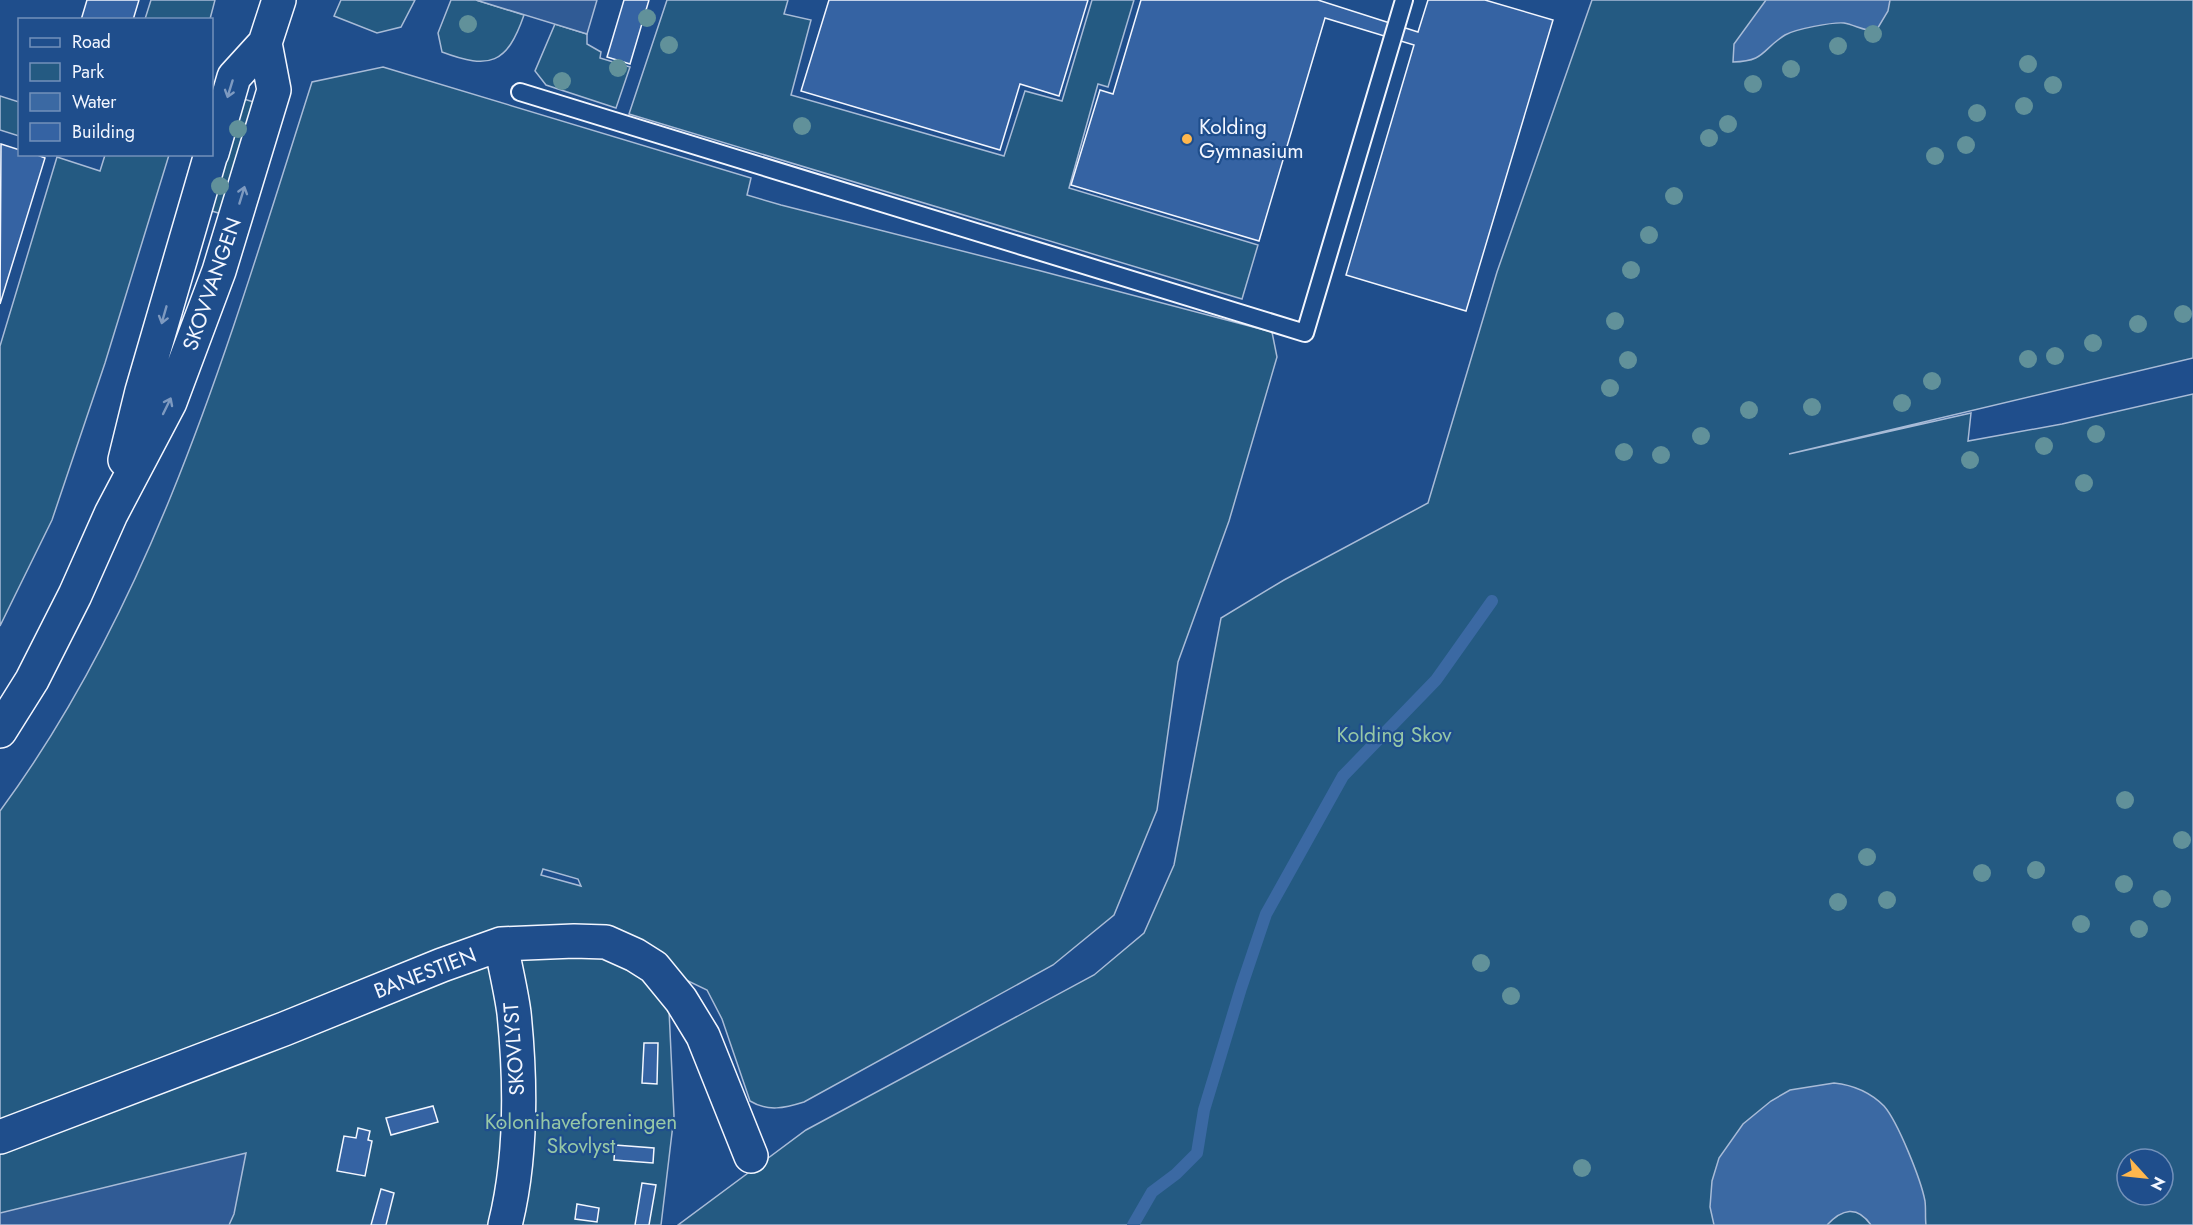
<svg xmlns="http://www.w3.org/2000/svg" width="2193" height="1225" font-family="Jost,sans-serif">
  <rect width="100%" height="100%" fill="#1f4e8c"/>
  <!-- green -->
  <path fill="#245a82" stroke="#a8bbd7" stroke-width="1.5" fill-rule="evenodd" d="M151,0H215L210,19H145Z
    M341,0H415L401,27L377,33L334,16Z
    M451,0H476L524,15C507,64 490,70 442,52L438,33Z
    M667,0H788L784,14L811,20L791,95L1004,156L1025,91L1062,101L1092,0H1134L1108,87L1098,84L1069,188L1258,245L1242,299L629,114Z
    M1592,0H2193V358L1789,454L1971,413L1968,441L2062,424L2193,394V1225H678L806,1130L1094,975L1144,933L1174,865L1221,618L1284,580L1428,503L1497,272ZM2127,1159H2163V1195H2127Z
    M555,24L587,34V44L601,52L600,58L630,67L616,108L546,85L535,71Z
    M383,67L751,178L747,195L781,205L1041,271L1272,332L1277,357L1229,521L1178,662L1157,810L1114,915L1053,965L804,1102C785,1108 768,1112 750,1101L722,1019L707,990L678,976L669,1010L674,1116L661,1225H0V811C158,597 232,332 312,82ZM543,869L578,879L581,886L541,875Z
    M0,96L19,102V136L0,130Z
    M240,98L254,102L222,214L208,210Z
    M105,155H169L105,363L52,520L0,626V346L57,157L100,171Z"/>
  <!-- parking -->
  <path fill="#305b95" stroke="#a8bbd7" stroke-width="1.5" d="M476,0H597L587,34Z
    M246,1153L234,1214L229,1225H0V1213Z"/>
  <!-- water -->
  <path fill="#3b69a3" stroke="#a8bbd7" stroke-width="1.5" d="M1766,0H1890L1888,11L1876,31C1864,31 1855,25 1844,23C1833,22 1795,29 1785,35C1761,50 1766,61 1733,62L1734,44Z
    M1834,1083C1853,1085 1871,1093 1884,1106C1898,1122 1921,1180 1925,1201C1926,1209 1925,1217 1926,1225H1871C1857,1205 1842,1209 1827,1225H1714L1710,1207L1712,1181L1719,1158L1743,1124L1771,1101L1790,1090Z"/>
  <g fill="none" stroke-linecap="round" stroke-linejoin="round">
    <!-- stream -->
    <path stroke="#3b69a3" stroke-width="12" d="M1133,1225L1152,1192L1176,1174L1197,1153L1204,1110L1241,988L1266,914L1343,776L1436,680L1492,601"/>
  </g>
  <!-- building -->
  <path fill="#3563a3" stroke="#f2f6ff" stroke-width="1.5" d="M87,0H139L133,20H81Z
    M624,0H649L630,64L607,57Z
    M829,0H1088L1059,96L1020,84L1000,150L801,91Z
    M1141,0H1318L1418,32L1428,0H1485L1553,20L1466,311L1346,275L1414,45L1325,18L1259,241L1071,185L1100,90L1113,94Z
    M1,144L20,150V154H35L45,158L0,304Z
    M644,1043H658L657,1084L642,1083Z
    M433,1106L438,1122L391,1135L386,1118Z
    M358,1128L370,1131L368,1140L372,1141L365,1176L337,1171L344,1136L356,1138Z
    M615,1145L654,1148L653,1163L614,1160Z
    M642,1183L656,1185L649,1225H635Z
    M381,1189L394,1193L386,1225H371Z
    M577,1204L599,1208L597,1222L575,1219Z"/>
  <g fill="none" stroke-linecap="round" stroke-linejoin="round">
    <!-- service casing -->
    <g stroke="#f2f6ff" stroke-width="20">
      <path id="service" d="M520,92L1305,333L1404,0"/>
    </g>
    <!-- minor casing -->
    <g stroke="#f2f6ff" stroke-width="36">
      <path id="minor" d="M501,944C505,967 511,990 514,1013C521,1082 522,1157 505,1225
        M0,1137L284,1029L442,965L501,944L574,941L606,942L635,955L654,967L681,1000L703,1036L751,1156"/>
    </g>
    <!-- tertiary casing -->
    <g stroke="#f2f6ff" stroke-width="36">
      <path id="tertiary" d="M212,153L234,77L265,43L279,0
        M125,460L142,391L211,154
        M0,731L32,680L75,595L111,514L170,402L219,271L274,90L265,43"/>
    </g>
    <!-- service -->
    <use href="#service" stroke="#1f4e8c" stroke-width="16"/>
    <!-- minor -->
    <use href="#minor" stroke="#1f4e8c" stroke-width="33"/>
    <!-- tertiary -->
    <use href="#tertiary" stroke="#1f4e8c" stroke-width="33"/>
  </g>
  <!-- trees -->
  <g fill="#61919a">
    <circle cx="647" cy="18" r="9"/>
    <circle cx="468" cy="24" r="9"/>
    <circle cx="1873" cy="34" r="9"/>
    <circle cx="669" cy="45" r="9"/>
    <circle cx="1838" cy="46" r="9"/>
    <circle cx="2028" cy="64" r="9"/>
    <circle cx="618" cy="68" r="9"/>
    <circle cx="1791" cy="69" r="9"/>
    <circle cx="562" cy="81" r="9"/>
    <circle cx="1753" cy="84" r="9"/>
    <circle cx="2053" cy="85" r="9"/>
    <circle cx="2024" cy="106" r="9"/>
    <circle cx="1977" cy="113" r="9"/>
    <circle cx="1728" cy="124" r="9"/>
    <circle cx="802" cy="126" r="9"/>
    <circle cx="238" cy="129" r="9"/>
    <circle cx="1709" cy="138" r="9"/>
    <circle cx="1966" cy="145" r="9"/>
    <circle cx="1935" cy="156" r="9"/>
    <circle cx="220" cy="186" r="9"/>
    <circle cx="1674" cy="196" r="9"/>
    <circle cx="1649" cy="235" r="9"/>
    <circle cx="1631" cy="270" r="9"/>
    <circle cx="2183" cy="314" r="9"/>
    <circle cx="1615" cy="321" r="9"/>
    <circle cx="2138" cy="324" r="9"/>
    <circle cx="2093" cy="343" r="9"/>
    <circle cx="2055" cy="356" r="9"/>
    <circle cx="2028" cy="359" r="9"/>
    <circle cx="1628" cy="360" r="9"/>
    <circle cx="1932" cy="381" r="9"/>
    <circle cx="1610" cy="388" r="9"/>
    <circle cx="1902" cy="403" r="9"/>
    <circle cx="1812" cy="407" r="9"/>
    <circle cx="1749" cy="410" r="9"/>
    <circle cx="2096" cy="434" r="9"/>
    <circle cx="1701" cy="436" r="9"/>
    <circle cx="2044" cy="446" r="9"/>
    <circle cx="1624" cy="452" r="9"/>
    <circle cx="1661" cy="455" r="9"/>
    <circle cx="1970" cy="460" r="9"/>
    <circle cx="2084" cy="483" r="9"/>
    <circle cx="2125" cy="800" r="9"/>
    <circle cx="2182" cy="840" r="9"/>
    <circle cx="1867" cy="857" r="9"/>
    <circle cx="2036" cy="870" r="9"/>
    <circle cx="1982" cy="873" r="9"/>
    <circle cx="2124" cy="884" r="9"/>
    <circle cx="2162" cy="899" r="9"/>
    <circle cx="1887" cy="900" r="9"/>
    <circle cx="1838" cy="902" r="9"/>
    <circle cx="2081" cy="924" r="9"/>
    <circle cx="2139" cy="929" r="9"/>
    <circle cx="1481" cy="963" r="9"/>
    <circle cx="1511" cy="996" r="9"/>
    <circle cx="1582" cy="1168" r="9"/>
  </g>
  <!-- one-way arrows -->
  <defs><path id="oneway-shaft" d="M-6 0H5M1.5-3L5.5 0L1.5 3" fill="none" stroke-width="1.6" stroke-linecap="round" stroke-linejoin="round" transform="scale(1.5)"/></defs>
  <g stroke="#7e9ac0">
    <use href="#oneway-shaft" transform="translate(230 89) rotate(107)"/>
    <use href="#oneway-shaft" transform="translate(242 195) rotate(-73)"/>
    <use href="#oneway-shaft" transform="translate(164 315) rotate(106)"/>
    <use href="#oneway-shaft" transform="translate(167 406) rotate(-64)"/>
  </g>
  <!-- markers -->
  <circle fill="#ffb74d" stroke="#1f4e8c" stroke-width="2" cx="1187" cy="139" r="6"/>
  <g text-anchor="middle" dominant-baseline="central" stroke-width="4.5" stroke-linejoin="round" paint-order="stroke">
    <!-- poi labels -->
    <g font-size="21" fill="#f2f6ff" stroke="#1f4e8c" text-anchor="start">
      <text x="1199" y="127">Kolding<tspan x="1199" dy="24">Gymnasium</tspan></text>
    </g>
    <!-- street labels -->
    <g font-size="21" fill="#f2f6ff" stroke="#1f4e8c">
      <text transform="translate(212 284) rotate(-71)">SKOVVANGEN</text>
      <text transform="translate(425 973) rotate(-21)">BANESTIEN</text>
      <text transform="translate(514 1049) rotate(-94)">SKOVLYST</text>
    </g>
    <!-- park labels -->
    <g font-size="21" fill="#97c8a6" stroke="#1f4e8c">
      <text x="1394" y="735">Kolding Skov</text>
      <text x="581" y="1122">Kolonihaveforeningen<tspan x="581" dy="24">Skovlyst</tspan></text>
    </g>
  </g>
  <!-- legend -->
  <rect x="18" y="18" width="195" height="138" fill="#1f4e8c" stroke="#7391ba" stroke-width="1.5"/>
  <rect x="30" y="38" width="30" height="9" fill="#1f4e8c" stroke="#7391ba" stroke-width="1.5"/>
  <text x="72" y="48" font-size="18" fill="#f2f6ff">Road</text>
  <rect x="30" y="63" width="30" height="18" fill="#245a82" stroke="#7391ba" stroke-width="1.5"/>
  <text x="72" y="78" font-size="18" fill="#f2f6ff">Park</text>
  <rect x="30" y="93" width="30" height="18" fill="#3b69a3" stroke="#7391ba" stroke-width="1.5"/>
  <text x="72" y="108" font-size="18" fill="#f2f6ff">Water</text>
  <rect x="30" y="123" width="30" height="18" fill="#3563a3" stroke="#7391ba" stroke-width="1.5"/>
  <text x="72" y="138" font-size="18" fill="#f2f6ff">Building</text>
  <!-- north arrow -->
  <g transform="translate(2145 1177) rotate(117)"><circle r="28" fill="#1f4e8c" stroke="#7391ba" stroke-width="1.5"/>
  <path d="M0-4.5L10 22L0 15L-10 22Z" fill="#ffb74d"/>
  <text y="-9" font-size="16" font-weight="bold" text-anchor="middle" fill="#f2f6ff">N</text>
  </g>
</svg>
